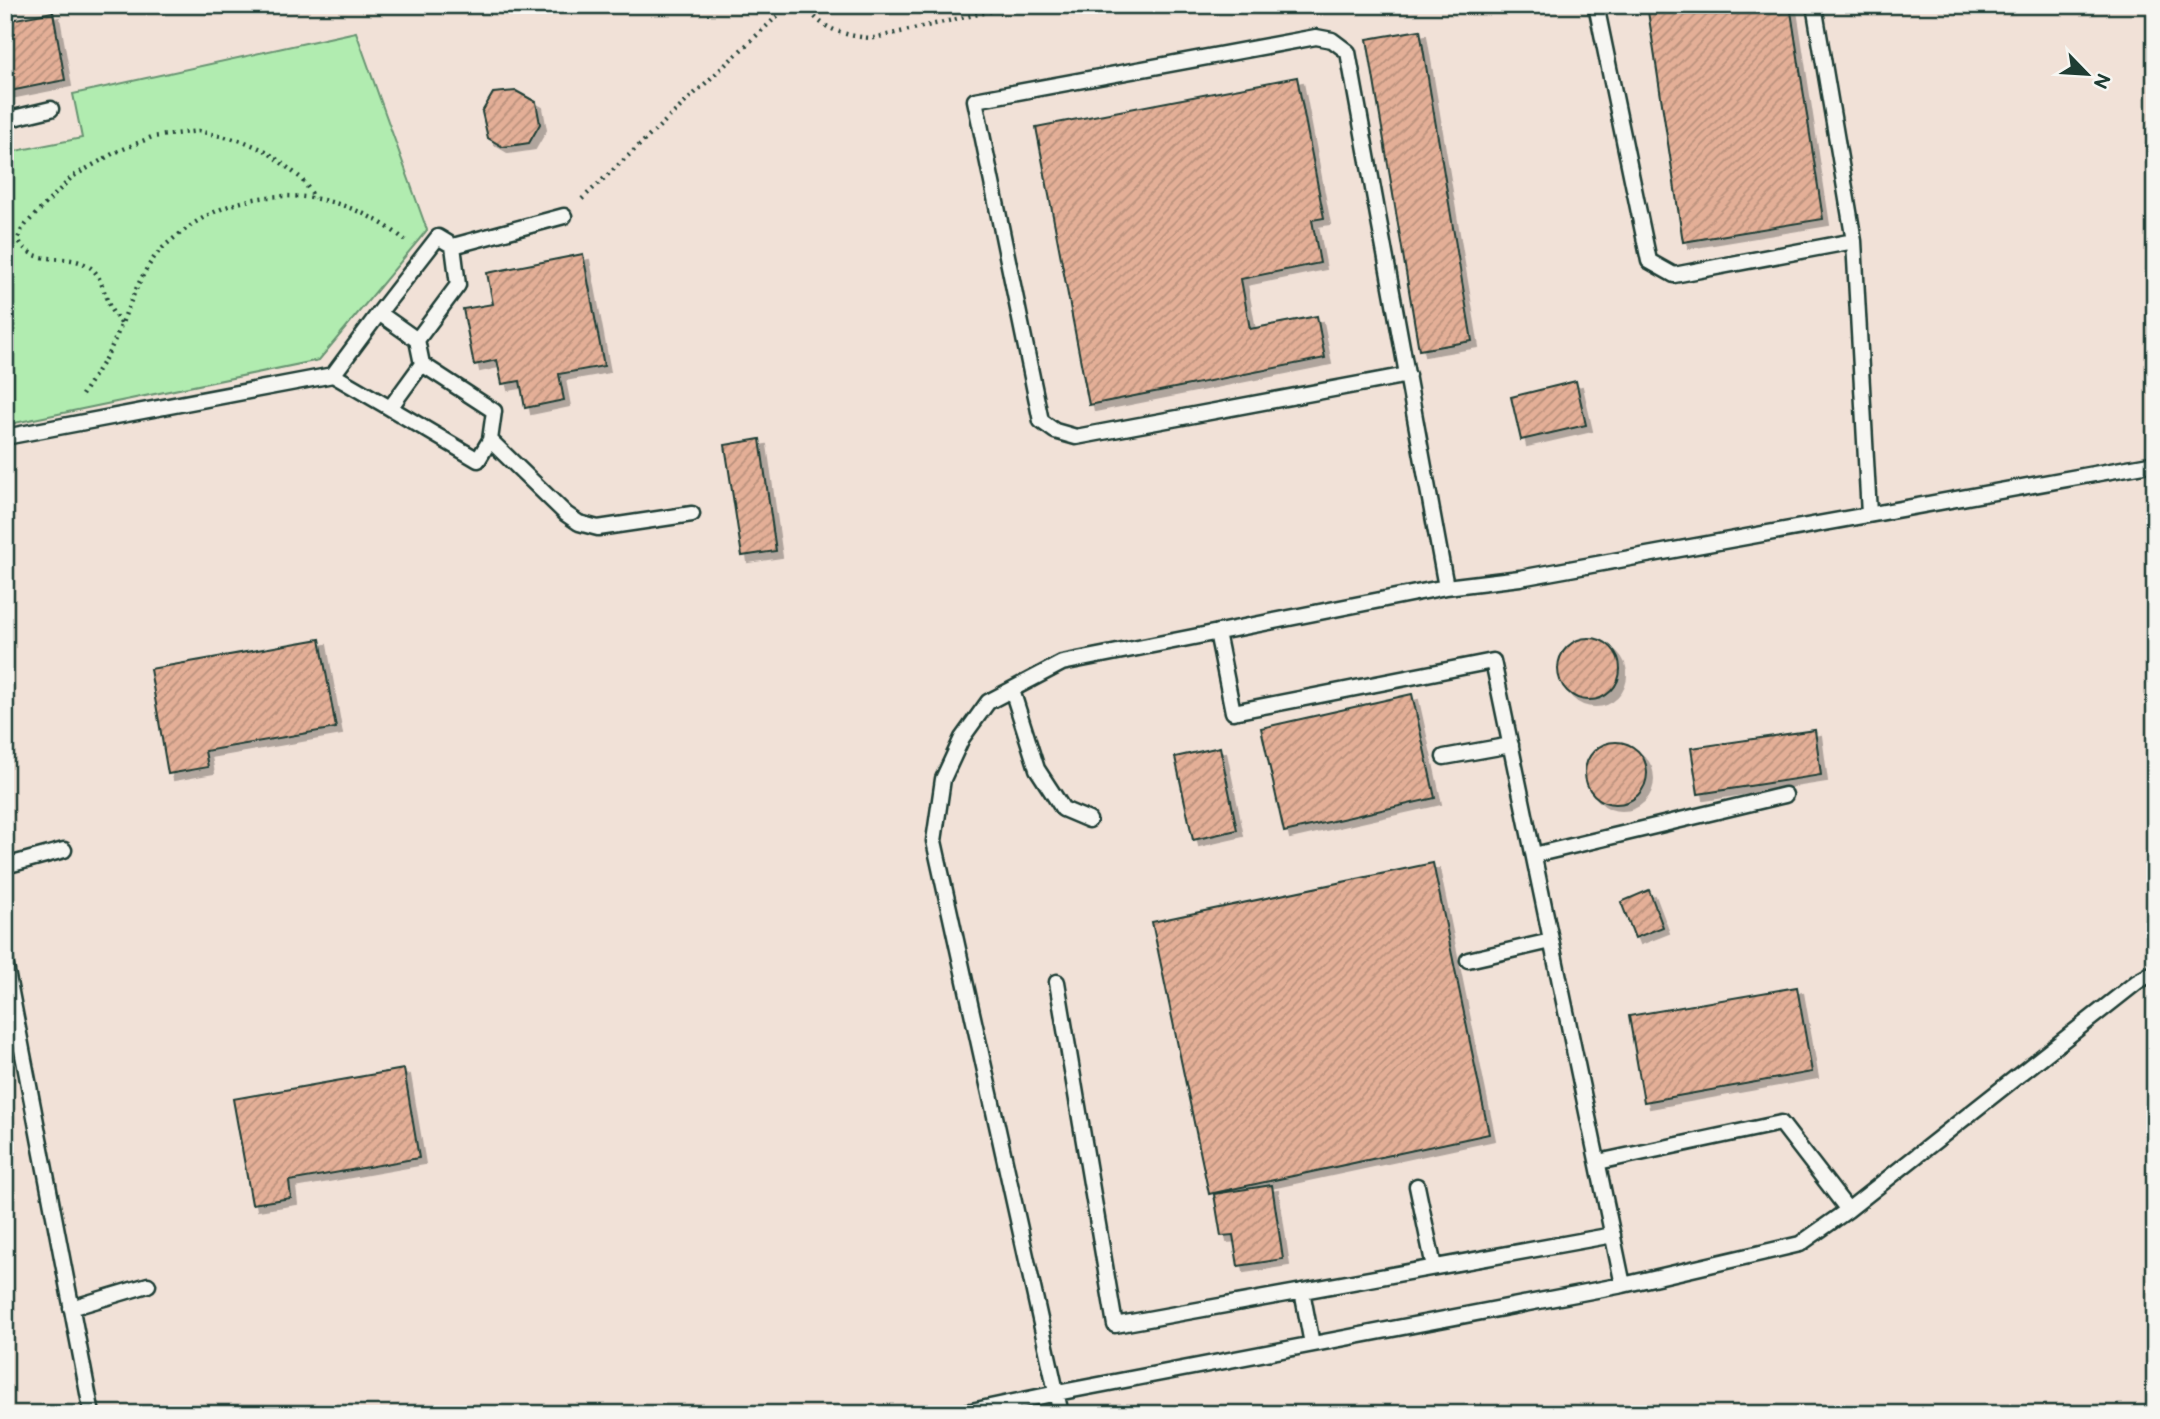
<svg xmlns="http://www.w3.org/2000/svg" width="2160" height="1419" font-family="'Balsamiq Sans',sans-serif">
  <defs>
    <pattern id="building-hatch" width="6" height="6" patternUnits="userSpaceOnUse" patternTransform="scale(1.75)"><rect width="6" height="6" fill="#e4af97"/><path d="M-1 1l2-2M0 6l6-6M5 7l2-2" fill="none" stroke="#b8907c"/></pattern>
    <filter id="shadow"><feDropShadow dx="6" dy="6" stdDeviation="0" flood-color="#0004"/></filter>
  </defs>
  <rect width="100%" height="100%" fill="#f1e1d7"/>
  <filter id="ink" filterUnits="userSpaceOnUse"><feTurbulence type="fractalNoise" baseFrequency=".0143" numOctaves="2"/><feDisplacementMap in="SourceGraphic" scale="14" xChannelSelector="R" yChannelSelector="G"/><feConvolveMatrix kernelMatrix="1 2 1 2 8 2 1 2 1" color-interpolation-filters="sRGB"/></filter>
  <g filter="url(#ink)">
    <!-- grass -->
    <path fill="#b1ecb0" stroke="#689472" stroke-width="2" d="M356,32L427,230L319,360L5,425V153L82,138L73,94Z"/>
    <!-- building -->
    <path fill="url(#building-hatch)" stroke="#1f3d34" stroke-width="2" filter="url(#shadow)" d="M1647,5H1790L1823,219L1683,242Z
      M53,12L65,80L5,92V21Z
      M1420,30L1472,341L1419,350L1367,39Z
      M1297,77L1324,218L1312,220L1320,263L1241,279L1250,329L1317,316L1325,358L1089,405L1036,127Z
      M516,91L536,102L540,124L529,143L503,147L488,138L482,112L493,93Z
      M583,254L604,366L559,374L564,400L525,408L520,381L502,384L497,360L474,365L463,309L493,304L487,273Z
      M1576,381L1586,425L1521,440L1511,397Z
      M760,439L776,551L742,556L725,445Z
      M1558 669a31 31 0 1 1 62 0a31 31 0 1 1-62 0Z
      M320,639L336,728L205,751L208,767L168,774L150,669Z
      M1412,694L1435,798L1284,832L1261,728Z
      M1815,730L1821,775L1698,794L1691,748Z
      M1585 773a31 31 0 1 1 62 0a31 31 0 1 1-62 0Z
      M1220,747L1237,830L1193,840L1175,757Z
      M1433,863L1489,1134L1209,1194L1152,922Z
      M1649,890L1663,927L1635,938L1621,902Z
      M1797,987L1812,1072L1644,1102L1629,1016Z
      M404,1069L419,1158L289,1181L291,1198L252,1204L233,1099Z
      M1272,1185L1283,1259L1238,1266L1233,1235L1221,1236L1214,1194Z"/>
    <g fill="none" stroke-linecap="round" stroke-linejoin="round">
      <!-- service casing -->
      <g stroke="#1f3d34" stroke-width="19">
        <path id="service" d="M1596,5L1649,261L1674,275L1854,241
          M1814,5L1854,241L1869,514
          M5,120L51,109
          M453,246L564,216
          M379,313L438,237L453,246L458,285L417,340L422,364L390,408L333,375L379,313L417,340
          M1408,375L1076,437L1055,431L1041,421L975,100L1316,37L1332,40L1348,52L1446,587
          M390,408L478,460L490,440L494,411L422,364
          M5,437L333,375
          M490,440L566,514L579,523L598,528L692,514
          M1217,632L1233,712L1493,661L1623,1285
          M1012,690L1037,769L1063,809L1089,820
          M1444,757L1511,745
          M1534,855L1785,795
          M5,866L64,850
          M1468,960L1551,941
          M5,961L92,1414
          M1057,982L1115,1325L1613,1235
          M1598,1162L1781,1123L1848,1210
          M1417,1186L1434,1267
          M1302,1291L1312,1344
          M71,1308L148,1285
          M957,1414L1057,1393L1623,1285L1800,1244L1848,1210L2137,982L2155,972
          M1061,1414L934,841L943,779L962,738L988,702L1062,663L1446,587L1520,578L2155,463"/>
      </g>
      <!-- path -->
      <path stroke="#1f3d34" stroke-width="4.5" stroke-dasharray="2 5" stroke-linecap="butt" d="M808,5C815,29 853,38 874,38L1018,5
        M582,199L789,5
        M121,323C116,317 111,311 109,305C103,291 101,273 88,266C64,251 33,269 18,239L21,231L27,223L72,177L114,153L152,137L198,131L243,141L266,151L301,178L315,198
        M82,395C91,380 102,365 110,350C126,318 134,284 156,255C166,243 181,233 193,224C260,180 344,190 405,240"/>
      <!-- service -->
      <use href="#service" stroke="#f6f6f2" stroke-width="14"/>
    </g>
  </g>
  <!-- margin -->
  <rect width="2160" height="1419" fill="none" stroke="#f6f6f2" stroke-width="28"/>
  <rect x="14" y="14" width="2132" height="1391" fill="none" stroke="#1f3d34" stroke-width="2.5" filter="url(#ink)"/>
  <!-- north arrow -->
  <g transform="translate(2087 74) rotate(115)" stroke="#f6f6f2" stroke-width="5" paint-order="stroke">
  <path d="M0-5L12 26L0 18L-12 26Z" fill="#1f3d34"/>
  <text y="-10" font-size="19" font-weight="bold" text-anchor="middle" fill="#1f3d34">N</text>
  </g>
</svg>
